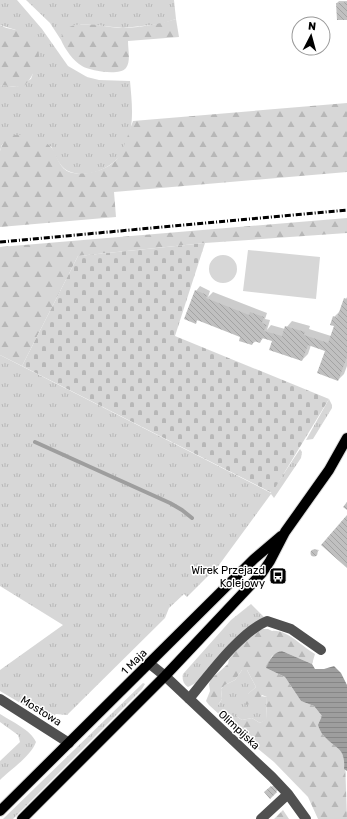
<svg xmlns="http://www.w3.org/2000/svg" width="347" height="819" font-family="Rubik,sans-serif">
  <defs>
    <pattern id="grass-tufts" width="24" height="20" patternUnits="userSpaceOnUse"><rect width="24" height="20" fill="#d7d7d7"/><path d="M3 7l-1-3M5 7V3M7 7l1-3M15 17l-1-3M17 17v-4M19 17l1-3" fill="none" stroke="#b7b7b7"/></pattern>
    <pattern id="forest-firs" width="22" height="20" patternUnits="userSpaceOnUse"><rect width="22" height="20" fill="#d7d7d7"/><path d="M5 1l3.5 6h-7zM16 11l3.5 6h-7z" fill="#b7b7b7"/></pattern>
    <pattern id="cemetery-stones" width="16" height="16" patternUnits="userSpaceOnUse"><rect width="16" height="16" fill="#d7d7d7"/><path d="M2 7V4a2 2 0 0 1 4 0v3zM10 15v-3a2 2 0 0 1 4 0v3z" fill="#b7b7b7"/></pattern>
    <pattern id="water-rules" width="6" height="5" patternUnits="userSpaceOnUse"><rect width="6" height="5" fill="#9e9e9e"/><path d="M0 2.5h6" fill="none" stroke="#868686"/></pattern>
    <pattern id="building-back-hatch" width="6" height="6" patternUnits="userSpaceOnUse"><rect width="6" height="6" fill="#c0c0c0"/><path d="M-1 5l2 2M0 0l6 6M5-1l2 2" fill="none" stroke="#a3a3a3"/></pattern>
  </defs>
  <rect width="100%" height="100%" fill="#fff"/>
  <!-- grass -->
  <path fill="url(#grass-tufts)" d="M0,0H17L42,29L68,66L87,77L99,80L130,81C132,104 135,126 125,148C116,167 88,180 68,171C59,167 55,154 51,146L2,144L0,151V85L17,87L31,79L33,73L16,30L0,25Z
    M26,0H174L176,19L161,24L123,28L83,24L73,26L62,36L61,40L50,23Z
    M0,355L271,493L300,449L302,452L301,458L274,498L271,494L219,565L187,597L184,594L169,608L165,618L67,715L56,714L49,720L0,691V670L63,625L0,586Z
    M329,399L332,405V408L313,439L306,440Z
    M251,604L264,617L198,682L188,687C183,684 182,679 183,674L231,620Z
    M242,670H247L256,687L248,694L267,697L266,720L260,723L252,718L242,720L236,716L233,717L235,727L245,738L209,705H218L222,699L221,689L225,685L235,680Z
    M143,683L145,684L142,689L13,819H3Z
    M0,714C11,721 31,730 36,742C31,756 10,770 0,780V761L20,742L18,735L0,722Z"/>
  <!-- forest -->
  <path fill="url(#forest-firs)" d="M176,19L179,37L128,41C128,50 131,61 126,68C120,76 90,71 82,66C73,61 65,49 61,40C63,13 108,29 125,28C142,27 160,24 176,19Z
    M0,25C12,32 25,28 36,38C43,55 36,73 25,85L17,87L0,85Z
    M347,103V172L114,192L116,217L0,227V151C1,146 3,142 7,138C15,130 42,138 50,146C57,152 57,165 67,171C73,174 81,174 88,173C123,167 122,149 133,121Z
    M347,218V233L205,243L78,256L22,366L0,355V247Z
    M262,629H268L272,631C287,629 302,647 315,654L312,664L282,651L272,656L266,668L285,677L301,701L314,706L322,716L323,735L338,746L345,758L347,819H318L308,797L274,762L245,738L235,727L233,717L236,716L242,720L252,718L260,723L266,719L267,697L262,695L258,700L246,705L243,698L256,687L247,670H242L235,680L225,685L221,689L222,699L218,705H209L206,701L210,691L209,684L211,679L228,664L229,659L243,643Z
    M283,810L289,819H274Z"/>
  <!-- cemetery -->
  <path fill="url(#cemetery-stones)" d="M205,243L175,336L329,399L272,493L22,366L78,256Z"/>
  <!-- park -->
  <path fill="#d7d7d7" d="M248,250L320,257L316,299L243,291Z
    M209 269a14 14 0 1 1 28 0a14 14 0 1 1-28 0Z"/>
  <!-- water -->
  <path fill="url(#water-rules)" d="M282,651L312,664L315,669H324L334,666L341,673L347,685V771L344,769C346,748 336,749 324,736C321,733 319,728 318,725L322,716L314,706L301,701L285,677L266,668C270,660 273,652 282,651Z"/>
  <!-- shadow -->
  <path fill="#0003" d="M339,1H347V19L337,3Z
    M200,286L210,291L208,297L213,292L267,313L265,319L270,320L267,330L271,325L285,329L292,321L310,326L309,329L331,336L335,326L334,317L340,311L347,297V366L344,374L338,380L326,351L311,345L308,354L302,360L273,341L264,337L260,342L256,341L252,344L243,333L198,320L195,322L196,291Z
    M314,549L319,550L315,556L312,555Z
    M274,785L278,790L270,797L265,792Z"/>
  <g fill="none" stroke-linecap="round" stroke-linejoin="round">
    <!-- stream -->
    <path stroke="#9e9e9e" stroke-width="4" d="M35,442L170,503L182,510L192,518"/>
  </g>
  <!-- building -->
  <path fill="url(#building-back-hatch)" d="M347,2V20H337L336,3Z
    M195,290L207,295L206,298L249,315L250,312L264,317L262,323L267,325L264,331L282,336L285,326L305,332L304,335L328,343L334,326L330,325L333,316L337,318L344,298L347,299V357L338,381L317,373L325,351L308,345L302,361L269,350L272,341L262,338L260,343L254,341L252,345L239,341L240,337L197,320L196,324L184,319Z
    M347,502V510L343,507Z
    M347,515V568L321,545Z
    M310.5 553a3.5 3.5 0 1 1 7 0a3.5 3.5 0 1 1-7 0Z
    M271,786L277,792L270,799L264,792Z"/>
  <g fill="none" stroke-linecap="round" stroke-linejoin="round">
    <!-- major casing -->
    <g stroke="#dbdbdb" stroke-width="12">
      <path id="major" d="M0,811L254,559L281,536
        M22,819L165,676L262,573L270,561L285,532L329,470L347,438"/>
    </g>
    <!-- minor -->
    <path stroke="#505050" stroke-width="10" d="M150,664L165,676L272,777L288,794L306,819
      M0,699L69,743
      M189,699C209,675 239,633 267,621L291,629L321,650
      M261,819L288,794"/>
    <!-- major -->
    <use href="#major" stroke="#000" stroke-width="10"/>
    <!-- rail -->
    <path stroke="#000" stroke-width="3" stroke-dasharray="6 2 1 2" stroke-linecap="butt" d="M0,242L347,210"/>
  </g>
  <!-- icons -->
  <defs>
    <g id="bus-square" transform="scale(0.9)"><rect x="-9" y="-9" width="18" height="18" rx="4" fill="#000" stroke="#fff"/><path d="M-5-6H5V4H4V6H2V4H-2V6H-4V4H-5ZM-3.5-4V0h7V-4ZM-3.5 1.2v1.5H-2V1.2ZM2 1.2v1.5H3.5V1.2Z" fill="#fff"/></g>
  </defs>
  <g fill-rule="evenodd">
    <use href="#bus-square" x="278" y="576"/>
  </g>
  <g text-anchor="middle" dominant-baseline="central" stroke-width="3" stroke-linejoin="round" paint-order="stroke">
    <!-- poi labels -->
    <g font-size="11" fill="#000" stroke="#fff" text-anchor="end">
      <text x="265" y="570">Wirek Przejazd<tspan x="265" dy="13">Kolejowy</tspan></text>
    </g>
    <!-- street labels -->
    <g font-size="11" fill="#000" stroke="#fff">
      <text transform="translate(134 662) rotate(-45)">1 Maja</text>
      <text transform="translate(41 711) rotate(32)">Mostowa</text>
      <text transform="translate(239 730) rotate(43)">Olimpijska</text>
    </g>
  </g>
  <!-- north arrow -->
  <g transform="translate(311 36) rotate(6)"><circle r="19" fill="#ffffff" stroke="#999999"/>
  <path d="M0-3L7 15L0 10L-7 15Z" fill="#000000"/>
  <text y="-6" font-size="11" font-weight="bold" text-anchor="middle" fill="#000000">N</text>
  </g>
</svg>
